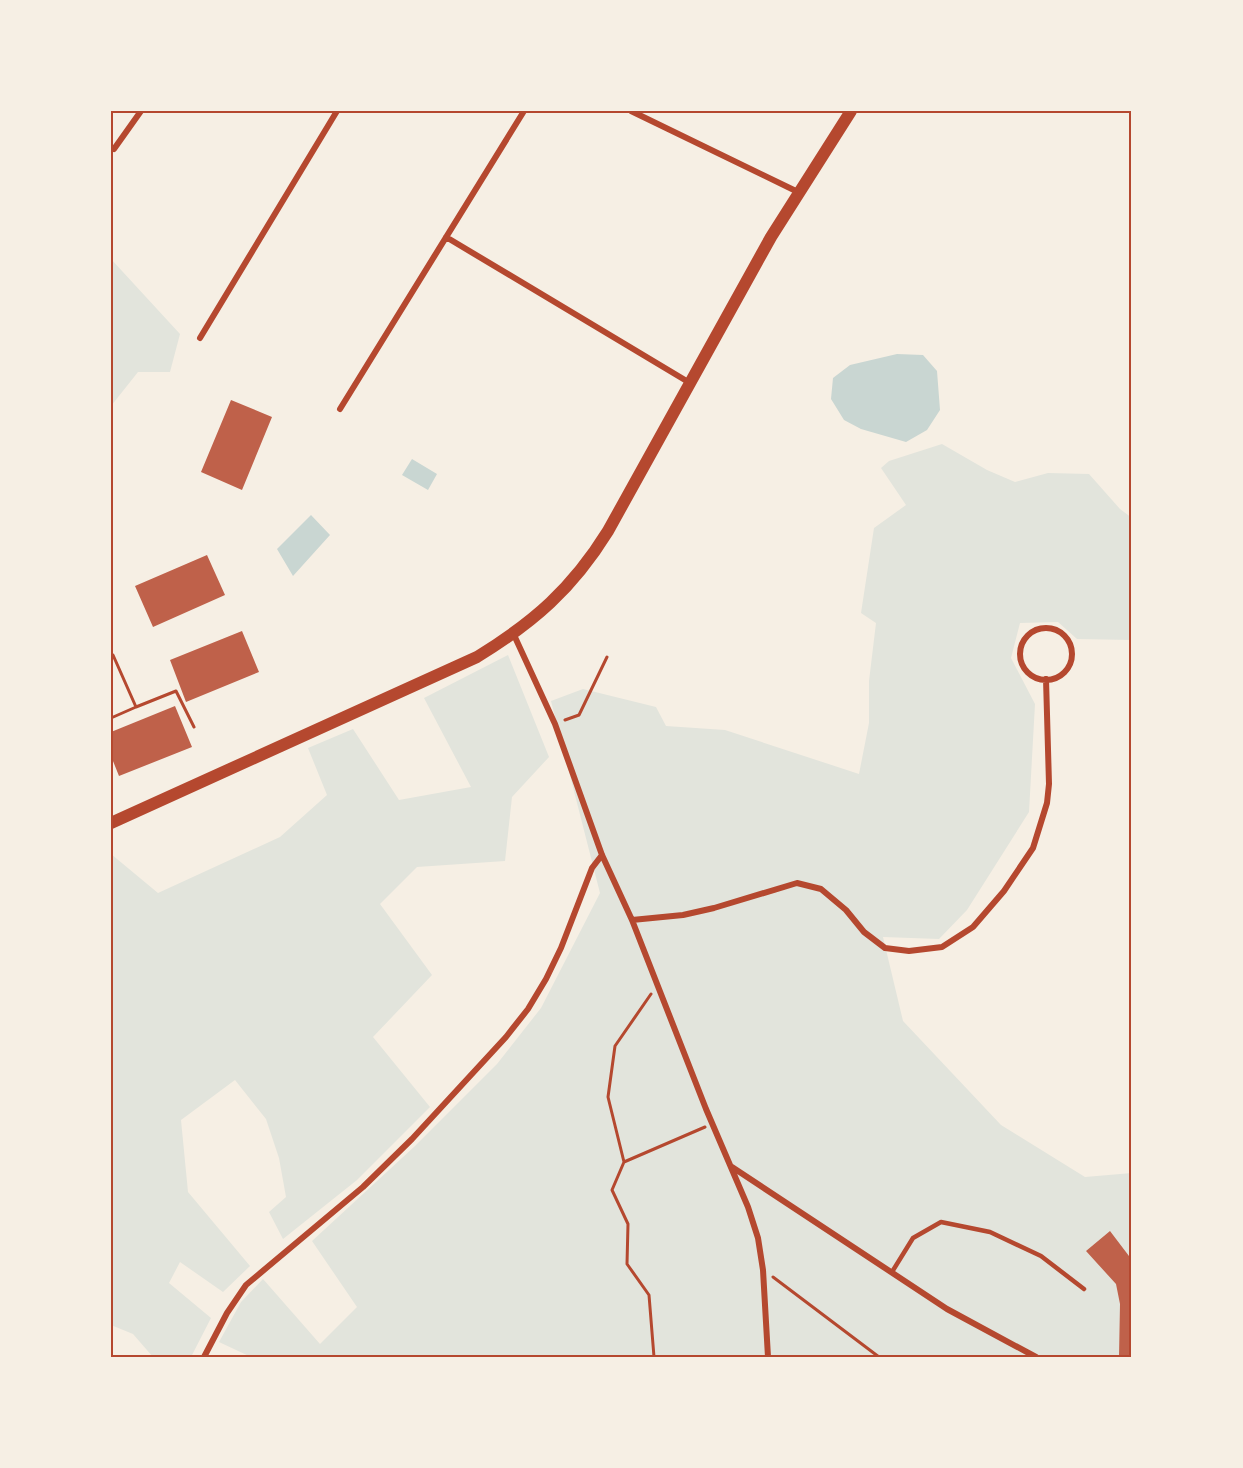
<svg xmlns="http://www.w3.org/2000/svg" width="1243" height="1468" font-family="'Exo 2',sans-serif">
  <rect width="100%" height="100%" fill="#f6efe4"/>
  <!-- green -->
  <path fill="#e2e4dc" d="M111,259L180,334L170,372H138L111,406Z
    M942,444L987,470L1015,482L1048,473L1089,474L1120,509L1132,518V640L1077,639L1058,622L1020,623L1011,658L1035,704L1029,812L967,910L939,939L883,937L903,1021L1001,1125L1085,1177L1132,1173V1357H251L219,1342L241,1302L263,1279L320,1344L357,1307L312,1241L415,1146L497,1064L541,1008L600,893L551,701L583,689L656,707L666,726L725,730L859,774L869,723V681L876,623L861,613L874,528L906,505L881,468L889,461Z
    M508,655L549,757L512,797L505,861L417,867L380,904L432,975L373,1037L430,1107L357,1180L283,1239L269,1212L286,1197L279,1158L266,1119L235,1080L181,1120L188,1192L250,1266L223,1292L180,1262L169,1283L211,1318L191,1357H153L133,1334L111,1325V854L158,893L280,837L327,795L308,748L353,729L399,800L471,787L424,698Z"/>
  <!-- water -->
  <path fill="#c9d6d2" d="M897,354L923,355L937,371L940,410L927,430L906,442L861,429L844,420L831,399L833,378L850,365Z
    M412,459L437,474L428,490L402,475Z
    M311,515L330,535L293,576L277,549Z"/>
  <!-- building -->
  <path fill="#bf614a" d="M231,400L272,417L242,490L201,472Z
    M207,555L225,595L153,627L135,586Z
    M242,631L259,672L186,702L170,660Z
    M175,706L192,747L119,776L111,756V732Z
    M1110,1231L1132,1260V1357H1119L1120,1304L1116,1284L1086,1251Z"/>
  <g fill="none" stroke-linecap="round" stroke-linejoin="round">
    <!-- path -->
    <path stroke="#b5482f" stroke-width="3" d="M136,707L176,691L194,727
      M111,718L136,707L113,655
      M565,720L579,715L607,657
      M651,994L615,1046L608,1097L624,1162L612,1190L628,1224L627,1264L649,1295L654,1357
      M624,1162L705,1127
      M773,1277L879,1357"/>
    <!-- service -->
    <path stroke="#b5482f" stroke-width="4.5" d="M892,1272L913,1238L941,1222L990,1232L1041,1256L1084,1289"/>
    <!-- minor -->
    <path stroke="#b5482f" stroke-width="6" d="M631,111L798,192
      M114,149L141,111
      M446,237L690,383
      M200,338L337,111
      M340,409L524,111
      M1020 654a26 26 0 1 1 52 0a26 26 0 1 1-52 0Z
      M514,635L555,724L602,855L632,920L706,1109L748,1207L758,1238L763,1270L768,1357
      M632,920L683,915L714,908L797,883L821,889L846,910L864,932L885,948L909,951L942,947L973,927L1004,891L1033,848L1047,803L1049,784L1046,679
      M732,1167L947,1309L1036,1357
      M204,1357L227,1313L246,1285L363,1187L412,1139L506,1037L528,1009L546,979L561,948L592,868L602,855"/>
    <!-- secondary -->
    <path stroke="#b5482f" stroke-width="12" d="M111,823L477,657C534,622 572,589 608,531L771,237L851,111"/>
  </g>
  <!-- border -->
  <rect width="1243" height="1468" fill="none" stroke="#f6efe4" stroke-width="225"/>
  <rect x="112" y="112" width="1018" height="1244" fill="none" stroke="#b5482f" stroke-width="2"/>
</svg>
